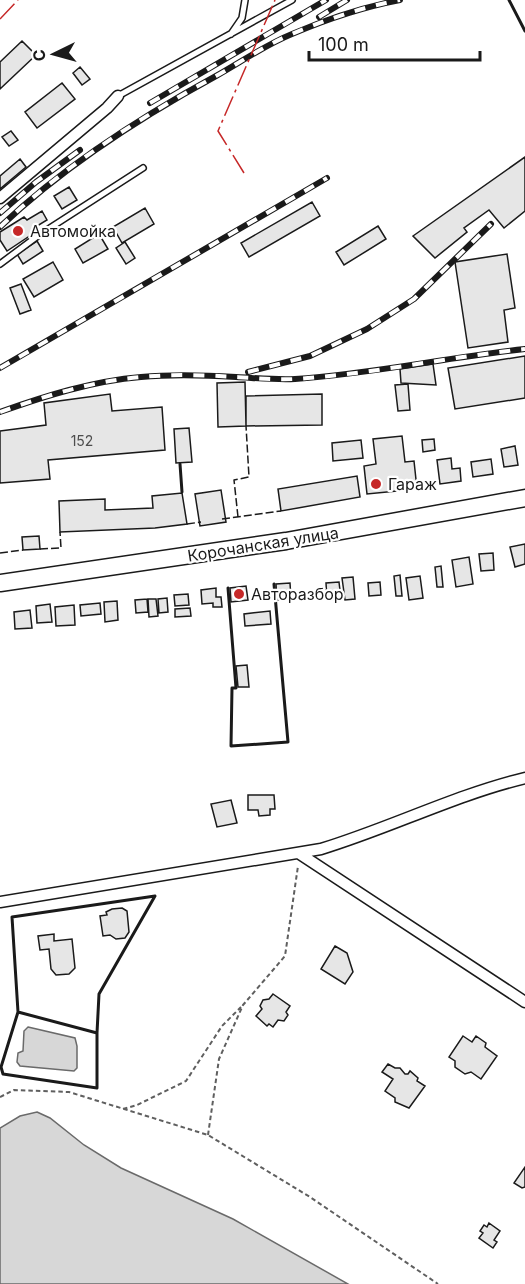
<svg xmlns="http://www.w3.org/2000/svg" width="525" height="1284" font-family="Inter,sans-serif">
  <rect width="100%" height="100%" fill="#fff"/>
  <!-- water -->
  <path fill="#d7d7d7" stroke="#6a6a6a" stroke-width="1.5" d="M28,1027L75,1038L77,1046V1068L74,1071L20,1066L17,1062L18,1053L23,1051L24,1031Z
    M37,1112L50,1118L84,1145L121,1168L233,1219L348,1284H0V1128L20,1116Z"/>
  <!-- building -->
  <path fill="#e6e6e6" stroke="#1a1a1a" stroke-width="1.5" d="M22,41L36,55L0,89V62Z
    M80,67L90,79L82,85L73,73Z
    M62,83L75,99L37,128L25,112Z
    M11,131L18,140L9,146L2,137Z
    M525,157V211L504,228L489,210L464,228L467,232L435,258L413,236Z
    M20,159L26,167L0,189V176Z
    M69,187L77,200L62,209L54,196Z
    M312,202L320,216L249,257L241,243Z
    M145,208L154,224L122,243L113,227Z
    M42,211L47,220L32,229L34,233L7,251L0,240V232L24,217L27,220Z
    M378,226L386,239L344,265L336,252Z
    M99,234L108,249L83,263L75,249Z
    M37,241L43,251L23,264L17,254Z
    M125,242L135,258L126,264L116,248Z
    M507,254L515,308L504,310L508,342L468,348L455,262Z
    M53,262L63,280L34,297L23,279Z
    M21,284L31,310L20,314L10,288Z
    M525,356V398L455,409L448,368Z
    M433,364L436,385L401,383L400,369Z
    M245,382L246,426L218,427L217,383Z
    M408,384L410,410L398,411L395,385Z
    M110,394L112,411L162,407L165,450L48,460L50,479L0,483V431L46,425L44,403Z
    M322,394V425L246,426V396Z
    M189,428L192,462L176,463L174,429Z
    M402,436L405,462L414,461L417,489L367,494L364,466L376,464L373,439Z
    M434,439L435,450L423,452L422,440Z
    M361,440L363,458L333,461L332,443Z
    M515,446L518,465L504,467L501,449Z
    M451,458L452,469L460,468L461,481L440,484L437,460Z
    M491,459L493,474L473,477L471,462Z
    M357,476L360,497L281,511L278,489Z
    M221,490L226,522L200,526L195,494Z
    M182,493L187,524L155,528L60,532L59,501L105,499V510L153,508L152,496Z
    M39,536L40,549L23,550L22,537Z
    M525,544V564L515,567L510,547Z
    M493,553L494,570L481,571L479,554Z
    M469,557L473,584L456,587L452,560Z
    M441,566L443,587H437L435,567Z
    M400,575L402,596H396L394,576Z
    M420,576L423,598L409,600L406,578Z
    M353,577L355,599L345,600L342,578Z
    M339,582L341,599L327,600L326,583Z
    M380,582L381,595L369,596L368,583Z
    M290,583L291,599L277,600L276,584Z
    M246,586L248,600L231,602L230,588Z
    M216,588V597H221L222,607H213V603L202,604L201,590Z
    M188,594L189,605L175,606L174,595Z
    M167,598L168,612L159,613L158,599Z
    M147,599L148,612L136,613L135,600Z
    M148,599H156L158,616L149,617Z
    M117,601L118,620L105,622L104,602Z
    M100,603L101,614L81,616L80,605Z
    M50,604L52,622L37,623L36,606Z
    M74,605L75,625L56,626L55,607Z
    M190,608L191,616L175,617V609Z
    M30,610L32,628L15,629L14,612Z
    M270,611L271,624L245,626L244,614Z
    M247,665L249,687H238L236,666Z
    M248,795H274L275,809H270V815L259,816L258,810H248Z
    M231,800L237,823L217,827L211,804Z
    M122,908L127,911L129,932L125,938L116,939L110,935L103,936L100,916L107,915L106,912L112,909Z
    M54,934V941L72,939L75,968L69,974L56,975L51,969L49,949L40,950L38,936Z
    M335,946L347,953L353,972L345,984L321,969Z
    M273,994L290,1006L286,1012L288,1015L284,1021L278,1020L273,1027L269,1024L267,1026L256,1016L262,1009L260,1006L263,1000L269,999Z
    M463,1036L472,1042L476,1036L486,1043L485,1047L497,1056L481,1079L471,1072L465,1074L455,1067V1061L449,1057Z
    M388,1064L395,1068H400L405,1074H408L410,1071L418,1078L417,1081L425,1086L409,1108L395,1102V1098L385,1091L393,1079L382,1072Z
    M525,1167V1187L522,1188L514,1183Z
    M489,1223L500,1231L494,1240L497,1242L493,1248L479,1238L483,1233L480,1231L484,1225L487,1227Z"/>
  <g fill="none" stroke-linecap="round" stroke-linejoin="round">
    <!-- lane casing -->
    <g stroke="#1a1a1a" stroke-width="8">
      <path id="lane" d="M231,34L242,18L245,0
        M118,96L292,0
        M0,264L39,235L143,168"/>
    </g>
    <!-- street casing -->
    <g stroke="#1a1a1a" stroke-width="13">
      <path id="street" d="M0,198L107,108L118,96
        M300,854L525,1002
        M0,902L321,849C390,828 455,795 525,778"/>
    </g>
    <!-- primary casing -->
    <g stroke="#1a1a1a" stroke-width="19">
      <path id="primary" d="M0,583L286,541L525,498"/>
    </g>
    <!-- path -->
    <path stroke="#5f5f5f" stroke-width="2" stroke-dasharray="4.5 3" stroke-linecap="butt" d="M0,1097L14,1090L69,1092L208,1135L310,1197L438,1284
      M123,1109L137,1105L186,1081L222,1026L241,1007
      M208,1135L219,1059L243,1005L285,956L298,866"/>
    <!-- lane -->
    <use href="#lane" stroke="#fff" stroke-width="5"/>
    <!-- street -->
    <use href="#street" stroke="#fff" stroke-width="10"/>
    <!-- primary -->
    <use href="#primary" stroke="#fff" stroke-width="16"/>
    <!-- rail casing -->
    <g stroke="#1a1a1a" stroke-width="6">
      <path id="rail" d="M319,17L347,0
        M150,103L326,0
        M0,213L36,182L80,150
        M0,227C64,166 139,118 216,76C241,62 265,45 292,34C327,19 363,7 400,0
        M0,368L327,178
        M248,372L310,356L367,329L414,299L491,224
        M0,412C45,396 92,381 141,377C172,374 205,375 236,377C256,378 276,380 295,379C372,374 448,357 525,349"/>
    </g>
    <!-- rail -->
    <use href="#rail" stroke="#fff" stroke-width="4" stroke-dasharray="11" stroke-linecap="butt"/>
    <!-- fence -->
    <path stroke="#1a1a1a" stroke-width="1.5" stroke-dasharray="8 3" stroke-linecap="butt" d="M238,517L234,480L249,477L246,426
      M222,519L281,511
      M187,524L201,522
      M40,549L61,548L60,532
      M0,553L23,550"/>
    <!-- wall -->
    <path stroke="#1a1a1a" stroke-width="3" d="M509,0L525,31
      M180,464L182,492
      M228,588L236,688H232L231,746L288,742L274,584
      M155,896L99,994L97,1033L18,1012L12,917Z
      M18,1012L1,1067L3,1074L97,1088V1033"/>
    <!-- power -->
    <path stroke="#c62828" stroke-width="1.5" stroke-dasharray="21 4.5 3 4.5" stroke-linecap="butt" d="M0,19L18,0
      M244,173L218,131L275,0"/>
  </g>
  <!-- markers -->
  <g fill="#c62828" stroke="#fff" stroke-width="2">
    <circle cx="18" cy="231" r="6"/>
    <circle cx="376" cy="484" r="6"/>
    <circle cx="239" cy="594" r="6"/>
  </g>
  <g text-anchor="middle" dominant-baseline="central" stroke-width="4.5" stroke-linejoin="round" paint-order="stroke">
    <!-- number labels -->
    <g font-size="14" fill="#4d4d4d">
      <text x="82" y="440">152</text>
    </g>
    <!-- poi labels -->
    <g font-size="16" fill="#1a1a1a" stroke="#fff" text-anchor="start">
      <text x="30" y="231">Автомойка</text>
      <text x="388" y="484">Гараж</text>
      <text x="251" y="594">Авторазбор</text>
    </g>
    <!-- street labels -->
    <g font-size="16" fill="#1a1a1a" stroke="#fff">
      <text transform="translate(263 544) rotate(-9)">Корочанская улица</text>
    </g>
  </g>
  <!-- north arrow -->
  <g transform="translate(54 54) rotate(265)" stroke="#ffffff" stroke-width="4.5" paint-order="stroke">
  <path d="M0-4.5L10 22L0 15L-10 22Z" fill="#1a1a1a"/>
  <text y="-9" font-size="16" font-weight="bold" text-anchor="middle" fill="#1a1a1a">С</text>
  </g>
  <!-- scale -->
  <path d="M309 51v9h171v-9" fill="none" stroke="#1a1a1a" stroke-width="3"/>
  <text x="318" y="51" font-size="18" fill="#1a1a1a" stroke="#ffffff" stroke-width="4.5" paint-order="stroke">100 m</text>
</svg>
